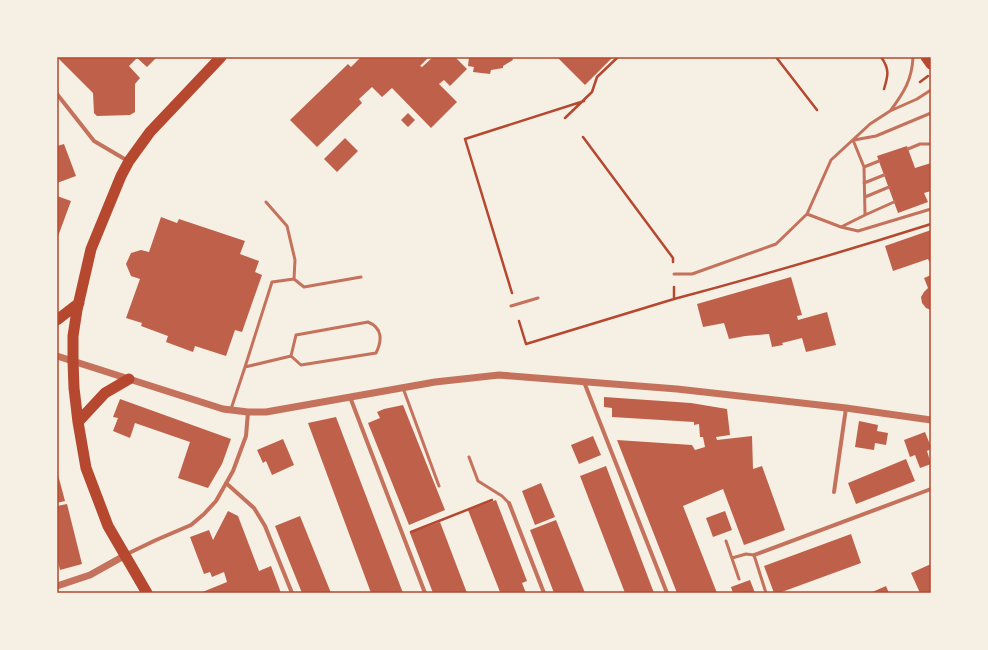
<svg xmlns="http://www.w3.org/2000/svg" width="988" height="650" font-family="'Fira Sans',sans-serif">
  <rect width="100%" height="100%" fill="#f6efe4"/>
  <!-- building -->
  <path fill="#bf614a" d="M57,57H157L147,67L137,58L129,66L140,78L135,84V112L130,115L97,116L94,113L93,93Z
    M359,57H429L420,66L422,67L433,57H455L467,69L450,86L444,80L439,84L457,102L431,128L392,88L382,97L372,87L359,99L362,103L317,147L290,120L348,64L351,67L360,58Z
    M469,57H512L513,60L503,66V68L491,70L490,74L473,72L474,67L468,66Z
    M557,57H613L585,85Z
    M408,113L415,120L408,127L401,120Z
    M345,138L358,151L337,172L324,159Z
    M64,144L76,176L57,183V146Z
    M907,146L915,168L931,163V191L924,193L928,202L898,213L877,156Z
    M57,196L71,201L57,239Z
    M161,217L177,223L179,219L245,241L240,254L259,261L255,272L262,275L242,332L235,330L226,356L195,346L193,352L166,342L168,336L141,326L142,323L126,318L140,279L131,276L126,264L131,253L141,250L149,252Z
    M931,230V265L928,259L893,271L885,246Z
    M931,275V310L926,308L922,303L921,297L924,292L928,288L924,278Z
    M791,277L802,315L797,316L798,320L827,312L836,345L806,352L802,338L782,343L783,345L772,347L769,334L745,336L729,339L724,323L703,327L697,304Z
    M604,397L691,403L727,409L730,435L716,437L717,440L752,436L753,469L762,466L785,530L744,545L723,489L683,506L717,593H677L617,440L692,445L695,450L705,447L703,437H700L699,424L694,425V422L612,417V408L604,407Z
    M120,399L231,439L222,464L208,488L178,478L190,442L135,423L130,438L113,431L118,418L113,417Z
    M403,405L445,510L409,525L368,423L380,418L377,412L384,409Z
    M336,417L403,593H371L308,423Z
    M859,421L878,425L877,431L888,433L886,445L875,443L874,450L855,447Z
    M925,432L931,447V449L927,451L931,464L920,468L915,455L910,457L904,440Z
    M593,436L601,455L579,464L571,445Z
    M283,439L294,465L272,475L266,461L263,463L257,450Z
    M906,459L915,481L856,504L848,483Z
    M606,466L654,593H625L580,476Z
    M57,471L65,501L57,503Z
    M541,483L555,517L535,525L522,491Z
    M496,500L527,581L522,583L526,593H497L500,592L468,510Z
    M67,504L82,564L60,570L58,562L57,563V506Z
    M228,511L238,516L259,571L271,566L281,593H200L227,582L224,572L212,577L210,572L204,574L190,537L209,530L213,540Z
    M725,511L732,530L713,537L706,518Z
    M300,516L331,593H302L275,526Z
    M556,520L585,593H554L530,530Z
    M440,522L467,593H433L410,533Z
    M851,534L861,563L779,593H774L764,566Z
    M931,564V593H920L911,573Z
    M750,580L755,593H733L731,587Z
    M886,586L889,593H870Z"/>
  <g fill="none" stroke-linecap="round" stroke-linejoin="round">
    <!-- path -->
    <path stroke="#b5482f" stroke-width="2.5" d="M776,57L817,110
      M881,57C890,69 888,76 884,89
      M920,82L928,76
      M565,118L592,92L597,77L618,57
      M583,137L673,258V262
      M512,293L465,139L584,101
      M674,299C760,276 846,251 931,224
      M519,321L526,344L674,299V287
      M411,532L492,500"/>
    <!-- service -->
    <path stroke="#c5725c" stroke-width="3" d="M891,110C904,92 912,80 913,57
      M853,140L864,167
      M854,140L876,136L931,113
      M908,149L920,144H931
      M879,161L864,167L865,215L841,227L858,231L931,209
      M864,183L884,175
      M865,197L889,187
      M266,202L287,226L295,260L294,279
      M807,214L841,227
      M865,215L894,202
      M674,274H692L776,244L807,214L831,160L870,124L890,111L917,99L931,90
      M511,306L538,298
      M245,367L272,282L294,279L304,287L361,277
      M403,388L439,486
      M231,409L245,367L291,356L296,335L368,322C383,328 382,341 376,353L301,365L291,356
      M469,457L478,481L502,496L509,503
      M726,541L739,579
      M732,558L746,554L754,555L766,593"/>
    <!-- minor -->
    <path stroke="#c5725c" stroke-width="4" d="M57,94L94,141L128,161
      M584,382L667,593
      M350,397L425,593
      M226,483L254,508L265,526L292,593
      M834,492L846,408
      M509,503L544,593
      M127,554L156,540L191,525L204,514L216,501L233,471L246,436L248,412
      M754,555L931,489"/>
    <!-- tertiary -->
    <path stroke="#c5725c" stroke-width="7" d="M57,356L223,409L248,412H266L435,382L499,375L677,389L846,408L931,420
      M57,586L90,575L124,556"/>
    <!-- trunk -->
    <path stroke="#b5482f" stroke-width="11" d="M926,57L931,64
      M57,320L79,303
      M78,422L105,393L129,379
      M147,593L108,526L86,468L78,422L74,388L73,361V336L77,310L91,249L121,176L129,161L150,132L221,57"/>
  </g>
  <!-- border -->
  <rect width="988" height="650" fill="none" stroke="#f6efe4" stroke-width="116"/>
  <rect x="58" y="58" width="872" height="534" fill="none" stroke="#b5482f" stroke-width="1.5"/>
</svg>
